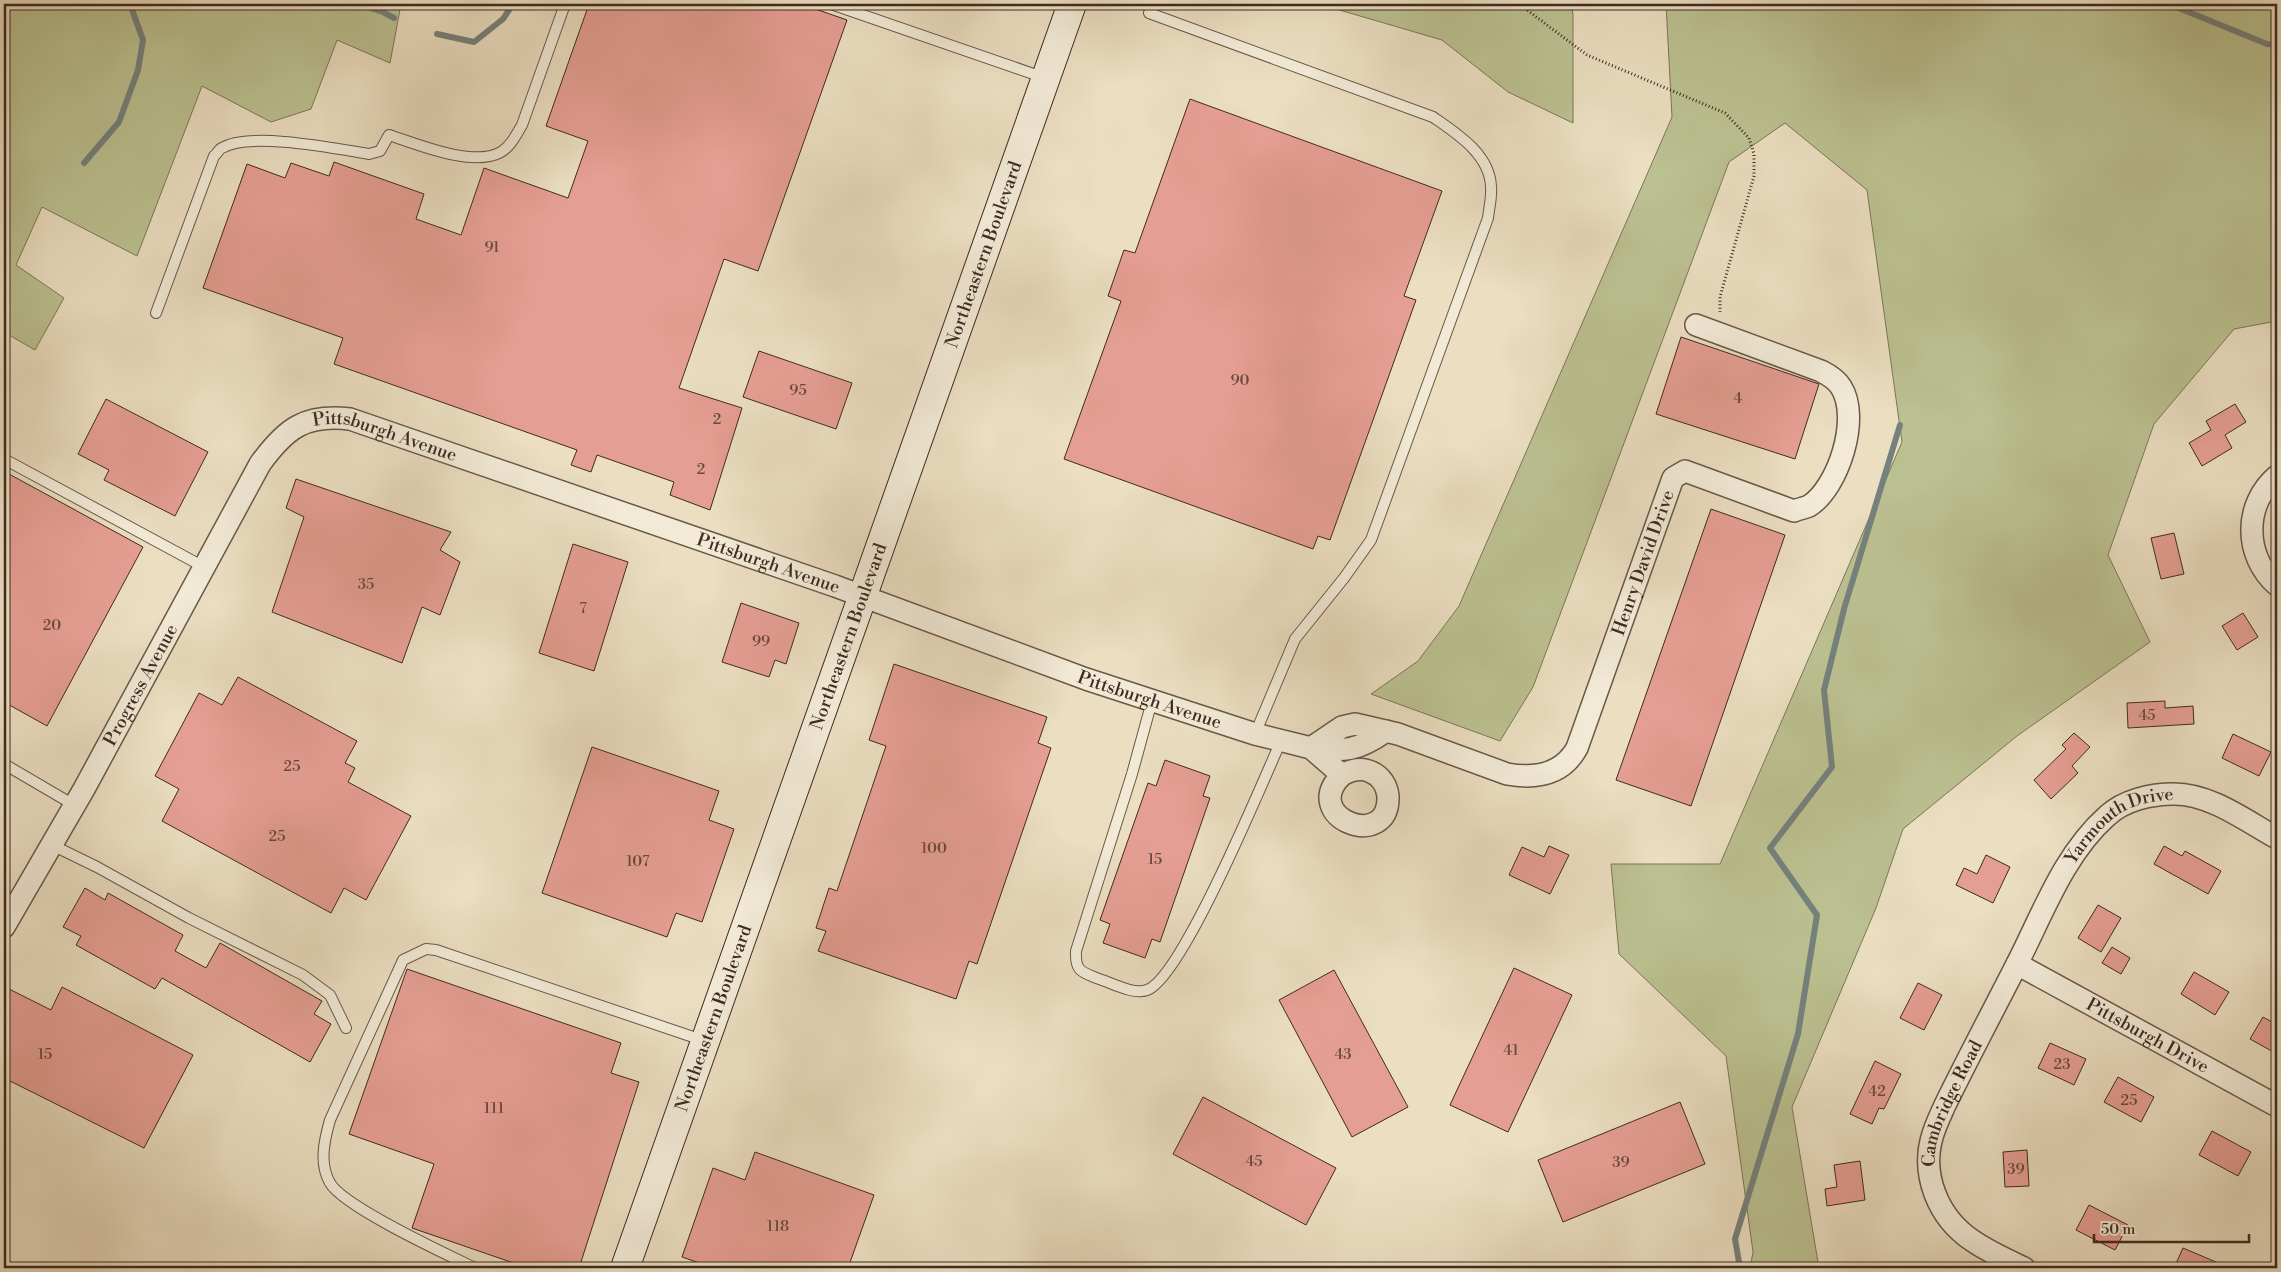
<svg xmlns="http://www.w3.org/2000/svg" width="2281" height="1272" font-family="'Libre Bodoni',serif">
  <rect width="100%" height="100%" fill="#ebdec1"/>
  <filter id="stains"><feTurbulence type="fractalNoise" baseFrequency=".004" numOctaves="4"/><feColorMatrix values="0 0 0 0 .2 0 0 0 0 .09 0 0 0 0 .02 0 0 0 .5 -.17"/></filter>
  <radialGradient id="worn" r=".72"><stop offset=".6" stop-color="#630" stop-opacity="0"/><stop offset="1" stop-color="#630" stop-opacity=".3"/></radialGradient>
  <!-- green -->
  <path fill="#bbc090" stroke="#7c7658" d="M4,4H401L390,63L337,40L311,109L271,122L202,86L137,256L42,207L16,265L64,298L35,350L4,332Z
    M1319,4H1571L1573,14V123L1508,92L1442,40Z
    M1666,4H2277V321L2234,329L2154,424L2108,555L2150,642L2017,736L1903,829L1876,908L1792,1107L1819,1268H1750L1753,1252L1726,1056L1619,954L1611,864H1720L1902,442L1867,190L1785,123L1729,162L1533,687L1500,741L1371,694L1418,661L1459,606L1672,117Z"/>
  <g fill="none" stroke-linecap="round" stroke-linejoin="round">
    <!-- stream -->
    <path stroke="#75817d" stroke-width="6" d="M358,4L383,12L394,18
      M2169,4L2267,44L2277,45
      M4,9L6,4
      M437,34L474,42L503,19L513,4
      M84,163L119,122L138,70L143,40L130,4
      M1740,1268L1735,1239L1798,1034L1817,915L1770,848L1832,767L1824,690L1844,609L1900,425"/>
  </g>
  <!-- building -->
  <path fill="#e59e93" stroke="#3e2b21" d="M589,4H801L847,20L758,271L724,259L679,388L742,408L710,510L670,495L674,482L597,455L591,472L571,465L577,450L334,364L343,338L203,288L247,164L285,178L291,163L329,176L334,162L424,194L416,219L461,235L484,168L568,198L588,141L546,126Z
    M1190,99L1442,191L1404,296L1416,300L1330,540L1318,536L1313,549L1064,459L1121,301L1108,296L1124,250L1135,253Z
    M1681,337L1819,384L1795,459L1656,414Z
    M759,351L852,383L836,429L743,397Z
    M106,399L208,452L175,516L104,480L109,470L78,454Z
    M2235,404L2246,422L2225,435L2232,448L2202,466L2189,443L2211,430L2206,421Z
    M9,474L143,547L47,726L4,702V484Z
    M296,479L451,532L440,550L460,562L440,615L422,607L402,663L272,612L304,517L286,508Z
    M1711,509L1785,535L1691,806L1616,780Z
    M2174,533L2184,574L2161,579L2151,538Z
    M573,544L628,562L594,671L539,653Z
    M741,603L799,623L786,664L775,660L769,677L722,662Z
    M2243,613L2258,637L2237,650L2222,626Z
    M894,664L1047,717L1038,743L1051,748L977,964L969,961L956,999L818,951L826,931L816,928L829,888L837,891L886,746L869,740Z
    M238,677L357,741L345,763L355,768L348,782L411,816L366,900L344,888L331,913L162,821L179,789L155,776L199,693L222,705Z
    M2165,701V708L2193,706L2194,724L2128,728L2127,703Z
    M2074,733L2090,747L2072,766L2078,773L2051,799L2034,780L2066,749L2062,745Z
    M2233,734L2271,752L2259,776L2222,758Z
    M592,747L719,791L709,820L734,829L702,922L676,913L667,937L542,893Z
    M1165,760L1210,776L1203,796L1210,798L1160,942L1152,939L1145,958L1103,943L1110,924L1100,920L1148,783L1156,786Z
    M1549,846L1569,855L1550,894L1509,875L1522,847L1544,857Z
    M2164,846L2182,856L2185,851L2221,871L2208,894L2154,864Z
    M1986,855L2010,867L1993,903L1956,885L1964,868L1977,874Z
    M85,888L105,900L108,893L183,935L175,951L206,968L220,943L322,1001L314,1014L331,1024L310,1062L162,978L155,989L76,945L81,936L63,927Z
    M2098,905L2121,918L2101,952L2078,938Z
    M2112,947L2130,958L2121,974L2102,963Z
    M1514,968L1572,995L1508,1132L1450,1105Z
    M407,969L621,1043L611,1073L639,1082L579,1268H528L412,1228L434,1164L349,1134Z
    M1334,970L1408,1107L1352,1137L1279,1000Z
    M2194,972L2229,992L2215,1015L2181,994Z
    M1918,983L1942,995L1924,1030L1900,1018Z
    M62,987L193,1055L144,1148L4,1078V1001L9,989L51,1010Z
    M2263,1017L2277,1025V1054L2250,1039Z
    M2050,1043L2086,1059L2074,1085L2038,1068Z
    M1875,1061L1901,1074L1884,1109L1879,1108L1872,1124L1850,1114Z
    M2118,1077L2154,1097L2141,1122L2104,1102Z
    M1203,1097L1336,1168L1306,1225L1173,1154Z
    M1680,1102L1705,1164L1563,1222L1538,1160Z
    M2212,1131L2251,1152L2238,1176L2199,1155Z
    M2027,1150L2029,1186L2005,1187L2003,1152Z
    M755,1152L874,1195L848,1268H714L682,1257L713,1168L745,1180Z
    M1860,1161L1865,1200L1827,1206L1825,1189L1837,1187L1834,1165Z
    M2089,1205L2128,1225L2115,1250L2076,1230Z
    M2183,1248L2230,1268H2174Z"/>
  <g fill="none" stroke-linecap="round" stroke-linejoin="round">
    <!-- lane casing -->
    <g stroke="#695849" stroke-width="12">
      <path id="lane" d="M831,4L1045,78
        M1149,13L1433,117C1456,133 1490,154 1491,187C1492,197 1489,208 1488,218L1371,540L1344,578L1295,639L1255,734
        M156,313L214,156C217,154 219,149 222,148C249,131 338,149 369,154L380,151L389,135C417,144 473,168 501,152C511,146 516,135 522,125L565,4
        M4,459L204,567
        M1152,701L1132,774L1076,951C1075,972 1082,972 1099,979C1112,983 1133,995 1147,990C1182,978 1262,783 1281,741
        M4,764L74,805
        M52,845L97,867L189,918L303,975L330,995L346,1028
        M475,1268C446,1254 344,1207 330,1183C319,1164 324,1141 330,1120L403,960L426,949L436,950L705,1041"/>
    </g>
    <!-- street casing -->
    <g stroke="#695849" stroke-width="24">
      <g id="street">
        <path d="M2277,476C2243,505 2244,556 2277,585"/>
        <path id="s1" d="M1311,748L1342,727L1355,724L1398,734L1507,774C1535,779 1562,775 1577,748L1673,478L1685,471L1794,511C1798,509 1805,508 1809,506C1838,488 1861,418 1841,387C1836,379 1829,375 1821,371L1696,325"/>
        <path d="M1311,748C1344,752 1358,751 1386,731"/>
        <path id="s2" d="M4,927L84,789L260,464C286,428 305,414 350,419L835,586L1086,679L1255,734L1311,748L1342,775C1298,817 1390,853 1388,796C1387,786 1381,776 1371,772C1361,767 1351,770 1342,775"/>
        <path id="s3" d="M2017,964L2277,1106"/>
        <path id="s4" d="M2024,1268C2007,1260 1989,1252 1973,1241C1938,1218 1920,1174 1933,1134C1936,1124 1941,1114 1945,1105C1968,1058 1993,1011 2017,964C2043,913 2064,854 2107,816C2124,800 2151,794 2174,794C2211,794 2246,821 2277,838"/>
      </g>
    </g>
    <!-- secondary casing -->
    <g stroke="#3e2b21" stroke-width="30">
      <g id="secondary">
        <path id="s5" d="M625,1268L1072,4"/>
      </g>
    </g>
    <!-- path -->
    <path stroke="#3e2b21" stroke-width="3" stroke-dasharray="1 2.5" stroke-linecap="butt" d="M1519,4L1587,55L1725,113L1749,138L1754,154V176L1720,297V312"/>
    <!-- lane -->
    <use href="#lane" stroke="#f2ead7" stroke-width="10"/>
    <!-- street -->
    <use href="#street" stroke="#f2ead7" stroke-width="21"/>
    <!-- secondary -->
    <use href="#secondary" stroke="#f2ead7" stroke-width="28"/>
  </g>
  <g text-anchor="middle" dominant-baseline="central" stroke-width="5" stroke-linejoin="round" paint-order="stroke">
    <!-- number labels -->
    <g font-size="15" fill="#68483e">
      <text x="492" y="247">91</text>
      <text x="1240" y="380">90</text>
      <text x="798" y="390">95</text>
      <text x="1738" y="398">4</text>
      <text x="717" y="419">2</text>
      <text x="701" y="469">2</text>
      <text x="366" y="584">35</text>
      <text x="583" y="608">7</text>
      <text x="52" y="625">20</text>
      <text x="761" y="641">99</text>
      <text x="2147" y="715">45</text>
      <text x="292" y="766">25</text>
      <text x="277" y="836">25</text>
      <text x="934" y="848">100</text>
      <text x="1155" y="859">15</text>
      <text x="638" y="861">107</text>
      <text x="1511" y="1050">41</text>
      <text x="45" y="1054">15</text>
      <text x="1343" y="1054">43</text>
      <text x="2062" y="1064">23</text>
      <text x="1877" y="1091">42</text>
      <text x="2129" y="1100">25</text>
      <text x="494" y="1108">111</text>
      <text x="1254" y="1161">45</text>
      <text x="1621" y="1162">39</text>
      <text x="2016" y="1169">39</text>
      <text x="778" y="1226">118</text>
    </g>
    <!-- street labels -->
    <g font-size="18" fill="#3e2b21" stroke="#f2ead7">
      <text stroke="none"><textPath href="#s5" startOffset="1075">Northeastern Boulevard</textPath></text>
      <text stroke="none"><textPath href="#s2" startOffset="674">Pittsburgh Avenue</textPath></text>
      <text stroke="none"><textPath href="#s2" startOffset="1079">Pittsburgh Avenue</textPath></text>
      <text stroke="none"><textPath href="#s1" startOffset="488">Henry David Drive</textPath></text>
      <text stroke="none"><textPath href="#s5" startOffset="670">Northeastern Boulevard</textPath></text>
      <text stroke="none"><textPath href="#s2" startOffset="278">Progress Avenue</textPath></text>
      <text stroke="none"><textPath href="#s2" startOffset="1484">Pittsburgh Avenue</textPath></text>
      <text stroke="none"><textPath href="#s4" startOffset="550">Yarmouth Drive</textPath></text>
      <text stroke="none"><textPath href="#s5" startOffset="265">Northeastern Boulevard</textPath></text>
      <text stroke="none"><textPath href="#s3" startOffset="149">Pittsburgh Drive</textPath></text>
      <text stroke="none"><textPath href="#s4" startOffset="215">Cambridge Road</textPath></text>
    </g>
  </g>
  <!-- margin -->
  <rect width="2281" height="1272" fill="none" stroke="#ebdec1" stroke-width="20"/>
  <rect x="5" y="5" width="2271" height="1262" fill="none" stroke="#3e2b21" stroke-width="2.5"/>
  <rect x="10" y="10" width="2261" height="1252" fill="none" stroke="#3e2b21"/>
  <!-- scale -->
  <path d="M2094 1234v8h155v-8" fill="none" stroke="#3e2b21" stroke-width="2.5"/>
  <text x="2101" y="1234" font-size="15" fill="#3e2b21" stroke="#f2ead7" stroke-width="4" paint-order="stroke">50 m</text>
  <rect width="100%" height="100%" filter="url(#stains)"/>
  <rect width="100%" height="100%" fill="url(#worn)"/>
</svg>
